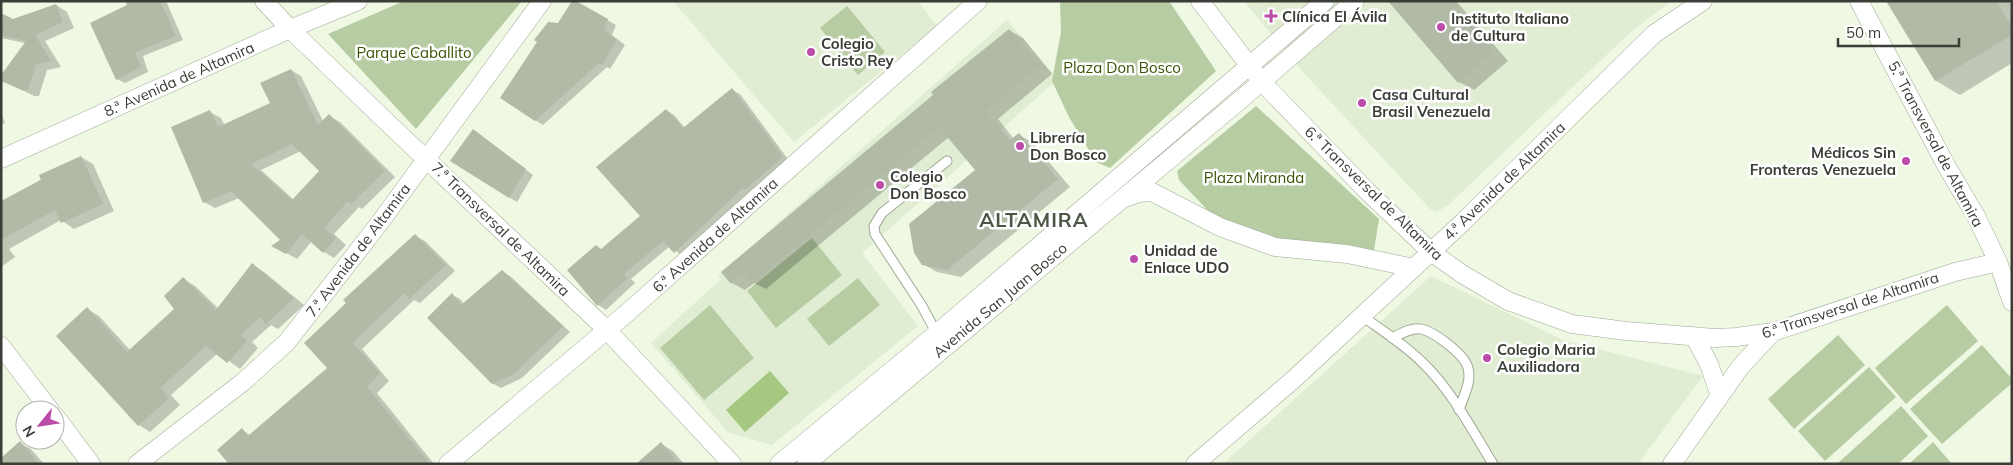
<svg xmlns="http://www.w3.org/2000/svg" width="2013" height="465" font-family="Mulish,sans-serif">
  <rect width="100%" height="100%" fill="#eef8e3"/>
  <!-- built -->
  <path fill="#e0edd2" d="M673,1H918L937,26L794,142Z
    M1244,1H1672L1634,29L1447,206L1436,212L1430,209L1301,70Z
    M1007,20L1058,79L862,253L918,326L772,445L728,432L651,343L721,279L718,276Z
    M1431,276L1563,340L1703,376L1638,464H1223Z"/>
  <!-- green -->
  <path fill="#b7cca2" d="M404,1H522L416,129L328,34Z
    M1060,1H1169L1216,71L1110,168L1096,162L1069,117L1052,81L1061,32Z
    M847,6L885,52L858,75L820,28Z
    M1256,106L1379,219L1374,250L1274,241L1215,218L1179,180L1177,171Z
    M812,238L842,275L776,328L747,291Z
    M858,278L880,305L829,346L807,319Z
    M710,305L754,358L704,400L660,348Z
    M1947,305L1978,341L1906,404L1875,368Z
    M1838,335L1865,365L1794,429L1768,399Z
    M1982,345L2012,379V383L1942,444L1910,409Z
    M1869,367L1896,397L1825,461L1798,431Z
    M1901,406L1928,436L1898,464H1837Z
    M1933,442L1952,464H1909Z"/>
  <!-- water -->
  <path fill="#a5c780" d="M770,371L789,393L745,432L726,410Z"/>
  <!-- shadow -->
  <path fill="#0003" fill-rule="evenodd" d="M138,1H166L183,40L143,56L148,72L125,83L117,79Z
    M574,1L616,25L612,35L625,45L610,69L607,67L543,125L535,120L559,24Z
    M1390,1H1456L1508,61L1474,90L1459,82Z
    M1890,1H2011L2012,63L1960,95L1936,81Z
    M56,5L67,12L74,28L45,41L61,67L47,70L39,96H34L1,80L25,43L1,38V15L12,20Z
    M1009,30L1023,38L1052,74L998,119L1014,139L1019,135L1032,142L1070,187L961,277L937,272L923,264L976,170L949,137L766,289L754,283L745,290L732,283L935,95Z
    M291,70L301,76L323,121L329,116L340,122L395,177L362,209L359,207L334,234L346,245L334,258L324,252L312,241L297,259L274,246L282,240L239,198L215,208L204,202L210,112L221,118L225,126L271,103ZM301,151L320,171L294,200L261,170Z
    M732,90L740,94L790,162L682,256L670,246L631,279L635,283L606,310L598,305L602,250L642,216L666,110L674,115L685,128Z
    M1,112L5,123L1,125Z
    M481,136L533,175L517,202L451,161Z
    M81,157L93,164L114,211L74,229L61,220L9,249L15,257L1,267V202Z
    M415,236L425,241L455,271L420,303L414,300L362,349L389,381L377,393L434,464H230L242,430L250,435L328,368L347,303Z
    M252,265L264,272L304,305L278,329L271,325L252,342L258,348L240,369L218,353L171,395L180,405L150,432L139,425L58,336L87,309L99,316L130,350L176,309L183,279L195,286L219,309Z
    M502,272L510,276L570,332L522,378L501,388L492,383L452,295L460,299L464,304Z
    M20,443L31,449L44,464H5Z
    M661,444L673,451L684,464H638Z"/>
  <!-- building -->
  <path fill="#b0baa6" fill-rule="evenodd" d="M125,1H160L176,36L135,52L141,67L116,80L90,23L127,5Z
    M572,1H576L608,19L604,30L617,40L602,65L599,63L535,121L500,98L537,42L534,40L548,22L558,23Z
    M1388,1H1450L1494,52L1458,83Z
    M1886,1H1996L2012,27V35L1935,81Z
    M56,4L63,22L35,35L51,61L36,64L28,90H22L1,81V75L26,41L1,35V13L13,19Z
    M1009,29L1040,66L985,111L1010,140L1019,133L1058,179L947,270L922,265L914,253L909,224L975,170L939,127L752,283L744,273L731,284L721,272L933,95L931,92Z
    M291,69L318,125L329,114L385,171L351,204L348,201L324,228L336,238L323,253L302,234L286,254L271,246L280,240L231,191L203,203L171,127L210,110L218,127L270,103L260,83ZM292,144L319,171L292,200L251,164Z
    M732,88L783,157L745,190L743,188L674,253L663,241L624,274L628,278L597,306L567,270L596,245L601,249L640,216L596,167L666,109L683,128Z
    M473,129L526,169L509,198L450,161Z
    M81,156L103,204L61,223L55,210L1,240V201L41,180L39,175Z
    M415,234L446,265L409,299L404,293L353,343L380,374L367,387L430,464H229L217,450L242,428L248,436L327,368L304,343L346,303L343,300Z
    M252,263L294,298L266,324L260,317L241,335L247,341L227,363L206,346L160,388L169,398L138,426L56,336L87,307L127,352L174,309L164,296L183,277L216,310Z
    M502,270L563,326L514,374L492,384L427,318L452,293L461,305Z
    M20,441L39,464H1V458Z
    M661,442L679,464H636Z"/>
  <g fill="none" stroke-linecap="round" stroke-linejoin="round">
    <!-- service casing -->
    <g stroke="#9fa996" stroke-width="11">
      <path id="service" d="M1362,316C1383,331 1405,345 1423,363C1452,391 1472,430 1493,464
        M937,334L922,306L875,234L874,226L882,213L947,161
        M1392,338C1400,334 1412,327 1421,329C1435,332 1465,355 1468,368C1472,382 1463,397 1459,410"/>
    </g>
    <!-- minor casing -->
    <g stroke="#9fa996" stroke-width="19">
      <path id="minor" d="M264,1L290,29L392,127L607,330L732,464
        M1200,1L1261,81L1367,191L1431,252L1462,274L1508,301L1572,324L1626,331L1715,338L1736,337L1773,332L1955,272L1998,262
        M1859,1L1947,167L1976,216L1998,262L2012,302
        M1,159L290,29L358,1
        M1125,198L1139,193L1152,192L1220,227L1275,247L1347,254L1414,268
        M1694,336L1709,364L1720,396
        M1,346L50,410
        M55,416L91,464
        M137,464L243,382L287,342L378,225L542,1
        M448,464L627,313L978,1
        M779,464L936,334L1325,1
        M806,464L1239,101L1355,1
        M1195,464L1294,379L1463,222L1654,34L1703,1
        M1672,464L1741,366L1773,332"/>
    </g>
    <!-- service -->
    <use href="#service" stroke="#fff" stroke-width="9"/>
    <!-- minor -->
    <use href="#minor" stroke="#fff" stroke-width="18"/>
  </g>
  <!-- markers -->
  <g fill="#bb4ca8" stroke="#fff" stroke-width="2">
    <path d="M1268.5 8.5h5v5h5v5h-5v5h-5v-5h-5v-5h5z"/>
    <circle cx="1441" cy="27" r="5"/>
    <circle cx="811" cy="52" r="5"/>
    <circle cx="1362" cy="103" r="5"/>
    <circle cx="1020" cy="146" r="5"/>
    <circle cx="1906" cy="161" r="5"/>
    <circle cx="880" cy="185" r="5"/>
    <circle cx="1134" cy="259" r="5"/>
    <circle cx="1487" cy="358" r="5"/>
  </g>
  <g text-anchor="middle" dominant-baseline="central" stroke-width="5" stroke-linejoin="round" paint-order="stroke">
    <!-- poi labels -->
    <g font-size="15" font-weight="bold" fill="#3a3e36" stroke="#fff" text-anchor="start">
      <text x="1282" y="16">Clínica El Ávila</text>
      <text x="1451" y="18">Instituto Italiano<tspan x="1451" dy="17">de Cultura</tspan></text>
      <text x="821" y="43">Colegio<tspan x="821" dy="17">Cristo Rey</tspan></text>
      <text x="1372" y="94">Casa Cultural<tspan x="1372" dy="17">Brasil Venezuela</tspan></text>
      <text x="1030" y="137">Librería<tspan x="1030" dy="17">Don Bosco</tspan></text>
      <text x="1896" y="152" text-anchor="end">Médicos Sin<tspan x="1896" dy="17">Fronteras Venezuela</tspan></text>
      <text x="890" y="176">Colegio<tspan x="890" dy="17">Don Bosco</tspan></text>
      <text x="1144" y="250">Unidad de<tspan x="1144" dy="17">Enlace UDO</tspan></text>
      <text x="1497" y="349">Colegio Maria<tspan x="1497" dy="17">Auxiliadora</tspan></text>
    </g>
    <!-- park labels -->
    <g font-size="15" fill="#365202" stroke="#fff">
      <text x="414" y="52">Parque Caballito</text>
      <text x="1122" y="67">Plaza Don Bosco</text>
      <text x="1254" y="177">Plaza Miranda</text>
    </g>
    <!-- street labels -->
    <g font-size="15" fill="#3a3e36" stroke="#fff">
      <text transform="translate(179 79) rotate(-24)">8.ª Avenida de Altamira</text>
      <text transform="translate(1936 144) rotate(62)">5.ª Transversal de Altamira</text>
      <text transform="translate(1504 181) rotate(-44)">4.ª Avenida de Altamira</text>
      <text transform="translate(1374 193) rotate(44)">6.ª Transversal de Altamira</text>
      <text transform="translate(501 229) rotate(44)">7.ª Transversal de Altamira</text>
      <text transform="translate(715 235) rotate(-42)">6.ª Avenida de Altamira</text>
      <text transform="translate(358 250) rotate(-53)">7.ª Avenida de Altamira</text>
      <text transform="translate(1000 300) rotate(-40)">Avenida San Juan Bosco</text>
      <text transform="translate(1850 305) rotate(-18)">6.ª Transversal de Altamira</text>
    </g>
    <!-- district labels -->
    <g font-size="20" font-weight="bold" letter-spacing="1" fill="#4d5644" stroke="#fff">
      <text x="1034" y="219">ALTAMIRA</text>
    </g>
  </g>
  <!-- border -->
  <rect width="2013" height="465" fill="none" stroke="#3a3e36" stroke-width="5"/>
  <!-- north arrow -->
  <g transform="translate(40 425) rotate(240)"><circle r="24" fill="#ffffff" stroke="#b0b2af"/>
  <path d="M0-4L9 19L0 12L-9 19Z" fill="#bb4ca8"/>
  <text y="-8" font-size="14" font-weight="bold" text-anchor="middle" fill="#3a3e36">N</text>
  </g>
  <!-- scale -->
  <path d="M1838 38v8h121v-8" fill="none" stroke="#3a3e36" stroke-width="2.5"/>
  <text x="1846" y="38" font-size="15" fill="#3a3e36" stroke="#ffffff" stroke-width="4" paint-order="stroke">50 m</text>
</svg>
